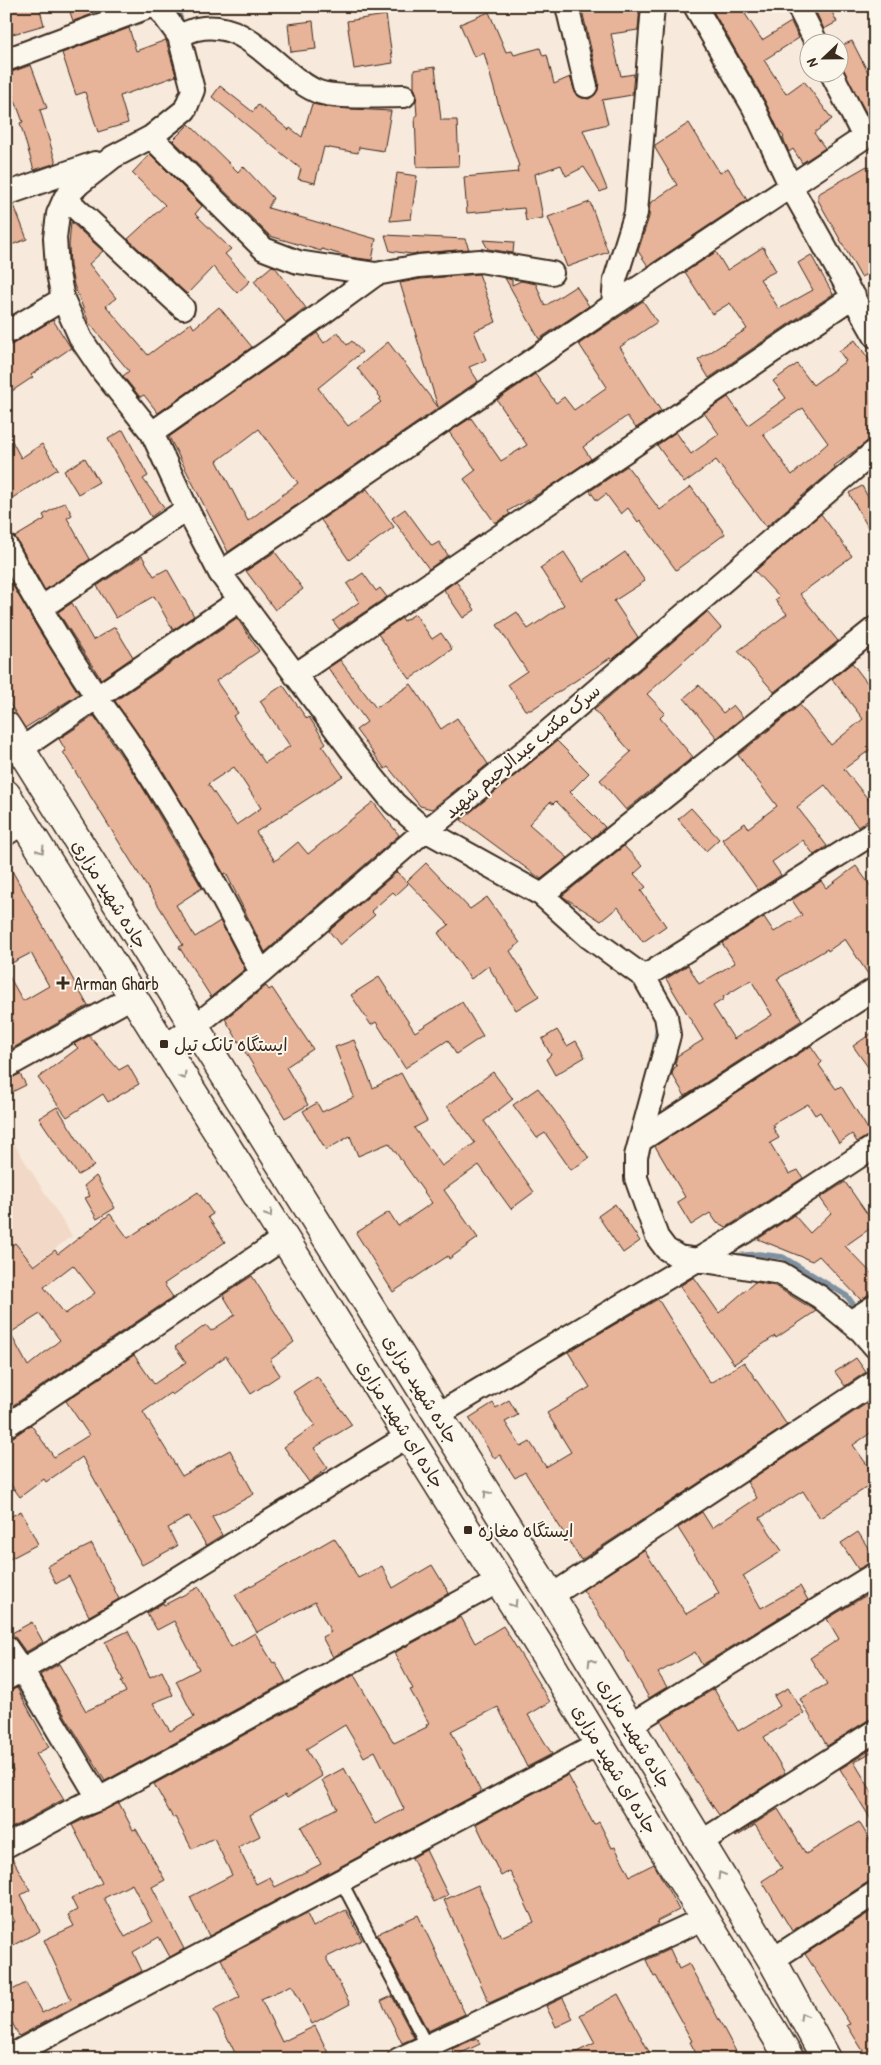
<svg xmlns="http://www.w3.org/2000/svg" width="881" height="2065" font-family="'Patrick Hand','Playpen Sans Arabic',sans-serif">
  <rect width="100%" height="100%" fill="#f7e9db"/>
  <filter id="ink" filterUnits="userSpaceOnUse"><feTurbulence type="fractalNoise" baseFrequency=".02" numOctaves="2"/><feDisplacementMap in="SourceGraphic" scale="10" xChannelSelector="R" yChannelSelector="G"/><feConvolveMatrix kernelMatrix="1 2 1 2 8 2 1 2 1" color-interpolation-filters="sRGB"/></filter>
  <g filter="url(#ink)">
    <!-- built -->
    <path fill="#f2d9c7" d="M6,1131L72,1236L6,1285Z"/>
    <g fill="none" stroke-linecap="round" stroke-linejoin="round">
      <!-- stream -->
      <path stroke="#7f91a0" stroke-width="5.5" d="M176,6L183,26
        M655,1047L658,1026
        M733,1256L759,1254L783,1257L847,1296L858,1311"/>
    </g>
    <!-- building -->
    <path fill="#e7b399" stroke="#3b2a1e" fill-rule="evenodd" d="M6,6H39L44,25L6,36Z
      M68,6H90L93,14L73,21Z
      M581,6H640L638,30L611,34L621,76L634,74L632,95L602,100L608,124L583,130L607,189L600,192L584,167L566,176L561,165L535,174L543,218L526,221L524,208L467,213L464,177L518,172L517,167L519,166L500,110L484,53L474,57L460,24L489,12L506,52L512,51L514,55L540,48L543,56L547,55L554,84L570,77L576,95L582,98L589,99L595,95L598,90L599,83Z
      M710,6H740L762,40L791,22L799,38L764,60L786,94L804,81L832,119L814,133L825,148L802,163L793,149L789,152L783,138L784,137L778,129L765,101Z
      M813,6H829L837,22L824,29Z
      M386,15L393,63L354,69L347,21Z
      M313,21L316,49L291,52L288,24Z
      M129,28L136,51L166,40L176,76L120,96L128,123L98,132L85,92L76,95L62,53Z
      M852,41L875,86V117L869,118L838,61V47Z
      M31,65L47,108L40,110L56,163L34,170L20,123L23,122L6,76V74Z
      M435,67L441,120H457L459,166L417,167L415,116H417L416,102L417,95L414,88V70Z
      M220,86L253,112L258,105L289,130L290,128L302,137L312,104L333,108L391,111L384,151L359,147L358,153L324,147L315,183L298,179L301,169L212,97Z
      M689,123L720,173L728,168L747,200L648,266L638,251L649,217L650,203L677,185L655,148V145Z
      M189,124L238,172L243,166L273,198L268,208L376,239L372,260L349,257L322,249L321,251L270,236L173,140Z
      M150,154L202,206L195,214L231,249L225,254L250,281L237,293L213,267L187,294L128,239L165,205L132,173Z
      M867,166L875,177V270L861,277L818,200V194Z
      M397,173L417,176L411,219L390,221Z
      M590,202L608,252L567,267L548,217Z
      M14,205L27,239L6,247V207Z
      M71,222L103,251L89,264L116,298L106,306L148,355L191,323L194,328L219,307L252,347L158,413L144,395L140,397L123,376L129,371L89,323L74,285L70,266L69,245Z
      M385,235L465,239L469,249L411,254L390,251Z
      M483,240L514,242L513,253L488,249Z
      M763,247L776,271L760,279L779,309L813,290L798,263L811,255L833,294L709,378L698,360L747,329L730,303L712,314L685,272L716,252L727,270Z
      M272,266L275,267L306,308L286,323L254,281Z
      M479,274L496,322L474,331L486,360L469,367L478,381L228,552L169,437L317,333L324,343L338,332L347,345L352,341L362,352L318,388L348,426L381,402L379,400L381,398L357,368L388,342L438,407L400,283L421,279ZM259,429L298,483L248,521L217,461Z
      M505,278L512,280V285L521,281L536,284L545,306L576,286L589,306L539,339Z
      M643,301L657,322L620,347L661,411L636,428L627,416L583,447L591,459L545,490L508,511L510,514L495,523L464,479L476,470L449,432L471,418L501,461L527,445L497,400L535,374L556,403L564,397L574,410L607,387L579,344Z
      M53,320L71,348L31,375L33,377L6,395V346L13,344Z
      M855,340L875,368V436L834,466L835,468L766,527L716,460L684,483L657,445L676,432L691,454L719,434L704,413L728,397L748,425L786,398L773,381L797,364L813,385L846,361L839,351ZM803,408L828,443L792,475L763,434Z
      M6,430L21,458L42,444L58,469L6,502Z
      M123,430L148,476L143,479L164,507L151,517L108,439Z
      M85,458L99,482L78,494L64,471Z
      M627,466L660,510L691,487L725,534L676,570L640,520L638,522L628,508L621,514L606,494L597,501L590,491Z
      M862,486L869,499L875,496V540L849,493Z
      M367,489L394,527L349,560L321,520Z
      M65,502L72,515L67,518L90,559L45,590L15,537L45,519L43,515Z
      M405,509L432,546L439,542L448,555L429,569L392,518Z
      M821,514L852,556L800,594L838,641L774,692L738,651L787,614L775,600L779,597L755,571Z
      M275,552L303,589L275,610L246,571Z
      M564,552L583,581L625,552L645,581L614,601L638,637L612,660L610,658L531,710H525L508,684L527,671L497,625L517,612L528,629L564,605L540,568Z
      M142,556L154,576L167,569L194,616L173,630L154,596L116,618L97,586Z
      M363,573L376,591L380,588L387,597L339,629L333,621L359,602L347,584Z
      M6,574L38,629L79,694L25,728L6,698Z
      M456,581L475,610L463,618L444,590Z
      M72,603L93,640L115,627L133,657L101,679L58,612Z
      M707,612L721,628L647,694L665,713L660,718L693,757L626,810L600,780L631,752L594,710Z
      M415,614L432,639L441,633L452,649L410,679L378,634L402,618L404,621Z
      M237,618L259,651L216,681L238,713L233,716L265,763L290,746L260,701L283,685L307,719L309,717L326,743L322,746L343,776L256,832L275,861L298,842L308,854L373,802L399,835L265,952L226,873L224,874L162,769L115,701ZM234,767L261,808L236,825L208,784Z
      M340,660L376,708L411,684L441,729L457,718L488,764L432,809L420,806L388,767L385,769L356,730L367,722L328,668Z
      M852,663L875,693V746L844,769L875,808V814L858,827L825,785L797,807L827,846L814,855L803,840L772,862L781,875L758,890L722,839L745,823L748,828L777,806L738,755L800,705L831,745L863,719L832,679Z
      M699,685L723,713L733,705L743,717L717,738L684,698Z
      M94,716L140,783L202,888L176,905L195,937L220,921L245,969L211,997L179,947L183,945L63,752L66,751L59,739Z
      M557,741L589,773L570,792L605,827L592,838L556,801L553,804L550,802L529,824L568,858L541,879L461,820Z
      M691,808L719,839L706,851L678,819Z
      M624,846L643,866L634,874L646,887L641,891L666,926L643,942L618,907L601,921L562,896Z
      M6,860L88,1006L6,1052V971L23,1001L49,986L31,953L6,966Z
      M426,863L470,909L487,897L520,943L510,951L539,996L516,1010L488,966L471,979L438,933L449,925L407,881Z
      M856,866L875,892V976L870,977L845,939L828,951L827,949L777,979L802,1020L685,1096L672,1074L674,1068L677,1066L675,1064L677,1056L703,1040L666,979L688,965L699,984L735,963L722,943L764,917L774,932L802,915L792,900L821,881L826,888ZM751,980L772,1015L734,1039L713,1006L724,999L723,997Z
      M397,872L408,884L396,895L393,892L371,911L375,915L340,945L329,931Z
      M379,977L415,1032L462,1002L483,1036L456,1054L448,1040L405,1068L376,1022L371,1025L351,995Z
      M266,986L269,990L272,988L313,1049L286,1067L308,1105L285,1118L225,1019Z
      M557,1030L567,1046L576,1041L585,1057L555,1075L546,1059L551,1055L542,1039Z
      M875,1031V1077L853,1046Z
      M89,1036L119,1070L128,1065L139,1084L108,1102L103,1094L67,1117L38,1078L78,1048L74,1044Z
      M354,1040L373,1088L401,1073L427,1121L414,1128L442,1166L475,1143L447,1106L493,1072L513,1099L484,1121L534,1192L511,1209L479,1165L444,1190L478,1238L449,1259L448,1256L393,1292L356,1233L389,1212L398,1226L432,1203L389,1143L358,1156L350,1136L326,1150L303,1111L317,1103L322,1112L354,1097L335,1047Z
      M811,1046L822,1062L819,1065L836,1089L841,1086L871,1134L857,1142L852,1134L839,1143L820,1112L815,1115L808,1104L773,1124L775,1127L773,1128L779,1138L770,1143L789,1174L798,1170L803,1178L727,1227L717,1223L710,1213L691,1225L677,1202L685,1197L655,1146Z
      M20,1074L26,1085L6,1095V1080Z
      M538,1088L589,1158L571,1170L545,1133L537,1138L513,1105Z
      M57,1107L94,1166L78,1175L39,1118Z
      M96,1176L115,1208L97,1219L85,1198L90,1196L84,1186Z
      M845,1182L875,1225L845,1246L875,1277V1289L861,1300L819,1256L812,1261L758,1239L794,1215L810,1233L831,1213L820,1198Z
      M198,1192L213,1214L208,1217L225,1242L164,1284L173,1297L6,1410V1250L15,1243L34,1266L55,1250L58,1254L110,1214L128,1238ZM73,1265L95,1293L65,1314L44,1287ZM40,1314L60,1340L28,1366L10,1333Z
      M615,1204L640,1241L623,1253L598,1216Z
      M252,1276L294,1342L270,1360L280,1375L251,1394L226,1356L172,1395L170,1393L143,1412L182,1476L230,1450L254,1494L212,1517L222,1535L206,1545L189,1516L168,1528L177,1546L142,1565L82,1457L46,1482L44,1479L20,1497L6,1478V1439L13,1437L31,1425L54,1457L89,1435L66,1401L134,1355L154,1384L186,1362L175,1347L206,1325L211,1331L235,1315L223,1295Z
      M694,1277L719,1313L755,1282L775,1286L816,1311L776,1338L775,1336L734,1364L680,1286Z
      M658,1299L710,1383L744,1362L787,1425L581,1560L525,1472L515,1478L500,1455L494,1458L469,1418L493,1403L496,1408L509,1400L518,1415L505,1422L521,1447L530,1442L546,1467L571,1452L547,1413L590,1387L568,1352Z
      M856,1358L866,1372L845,1386L835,1372Z
      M317,1376L352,1425L314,1448L328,1468L309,1482L284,1447L315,1425L293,1392Z
      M875,1398V1430L853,1445L875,1476V1482L820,1518L803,1491L760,1518L782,1551L743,1576L761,1608L800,1586L808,1600L702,1665L695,1652L658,1673L667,1687L649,1698L623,1651L583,1590L644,1550L686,1614L715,1597L714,1596L719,1593L678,1528L702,1512L712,1528L757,1498L747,1482Z
      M21,1511L38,1544L6,1561V1519Z
      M858,1532L875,1559V1561L858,1569L841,1543Z
      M334,1538L347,1557L358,1578L382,1566L393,1588L432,1565L449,1593L333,1657L322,1637L331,1632L315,1602L257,1632L235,1595Z
      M92,1544L119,1599L89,1616L69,1576L56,1584L47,1566Z
      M199,1587L231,1647L255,1633L273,1663L275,1662L286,1682L105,1781L40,1675L59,1664L86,1711L126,1692L121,1682L123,1680L105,1642L128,1631L150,1677L162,1671L173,1695L153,1703L170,1731L194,1717L176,1681L199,1669L174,1621L157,1630L147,1613L163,1603L164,1605Z
      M875,1590V1718L868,1720L827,1746L800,1699L827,1684L810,1658L839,1639L827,1619Z
      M461,1617L475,1643L503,1626L550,1702L528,1715L552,1754L527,1767L498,1707L451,1731L481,1792L209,1936L190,1897L232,1875L214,1838L192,1849L175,1817L173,1818L154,1784L354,1675L394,1743L427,1727L426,1725L429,1723L410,1690L413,1689L394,1653ZM345,1725L364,1757L375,1751L404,1809L375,1824L344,1768L322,1780L337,1808L301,1827L321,1864L275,1887L270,1877L256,1884L238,1847L260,1836L250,1815L285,1795L287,1798L322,1776L306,1749Z
      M32,1622L43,1642L26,1652L12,1633Z
      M17,1688L49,1747L36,1754L64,1799L6,1831V1775L13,1771L6,1757V1692Z
      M788,1688L804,1713L764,1737L785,1773L719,1815L695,1780L661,1721L714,1689L738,1731L780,1706L774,1696Z
      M875,1747V1750L854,1762L875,1797V1826L840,1769Z
      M568,1775L594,1825L599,1822L612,1848L615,1847L630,1876L654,1864L679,1910L657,1921L658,1925L489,2003L444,1900L478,1885L501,1937L534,1922L510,1871L501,1876L476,1824Z
      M119,1803L133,1830L136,1829L165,1880L152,1887L184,1949L170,1957L159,1937L133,1952L142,1971L19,2036L6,2011V1993L26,1983L42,2013L71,1999L44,1940L74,1926L68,1915L77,1910L71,1898L102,1883L72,1825ZM132,1884L152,1922L125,1937L104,1898Z
      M778,1809L806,1854L859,1822L875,1848V1880L868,1882L792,1931L762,1881L782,1868L755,1825L736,1837L735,1836Z
      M426,1850L448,1895L434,1902L412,1858Z
      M12,1858L30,1890L21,1895L40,1931L6,1949V1927L15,1922L6,1904V1859Z
      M875,1909V2059H868L847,2025L850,2024L805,1954Z
      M346,1910L362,1940L327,1957V1960L350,2004L312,2024L292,1985L261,1999L282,2042L315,2026L331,2059H238L214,2010L240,1997L221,1959L307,1914L313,1927Z
      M418,1915L465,2014L428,2031L377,1934Z
      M670,1949L679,1969L689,1964L740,2059H699L690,2042L692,2041L656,1976L654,1977L646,1960Z
      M618,1994L653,2059H562L595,2043L580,2015Z
      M392,1996L414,2038L402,2043L381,2001Z
      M563,1998L573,2019L556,2027L546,2006Z
      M477,2038L480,2044L455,2056L452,2049Z"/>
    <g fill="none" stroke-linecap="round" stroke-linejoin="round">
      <!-- service casing -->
      <g stroke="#3b2a1e" stroke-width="15">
        <path id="service" d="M341,1881L427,2046"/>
      </g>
      <!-- minor casing -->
      <g stroke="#3b2a1e" stroke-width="26">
        <path id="minor" d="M157,6L179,36L193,90L185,110L151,137L113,157L80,183L65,198L58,214L55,238L57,268L63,299L81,339L104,373L152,433L187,509L220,573L351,750L394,803L425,830L542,895L589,937L644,977L666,1016L669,1035L636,1156V1178L657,1237L666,1249L679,1257L780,1273L820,1297L861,1331L875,1347
          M567,6L586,86
          M695,6L754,108L791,187L875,336
          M798,6L816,42
          M179,36C185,34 191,30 197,29C248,18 275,72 316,91C334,99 382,96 404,96
          M6,60L151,6
          M831,72L864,137
          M151,137L264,249L298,262L376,274L419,266L480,261L552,273
          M6,194L95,163
          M65,198L183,308
          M613,305L875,130
          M6,333L63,299
          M152,433L320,315L376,274
          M6,546C33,598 64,648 96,696C108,714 122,731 133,749C181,821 223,896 261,973
          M220,573L613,305L615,280L636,213L653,6
          M41,608L187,509
          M295,675L854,296
          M21,749L240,600
          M6,834L24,822
          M542,895L875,628
          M644,977L875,832
          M164,1046L194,1027L261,973L425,830L436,823L530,747L875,451
          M6,1067L132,997
          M641,1140L875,989
          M850,1322L875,1306
          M437,1415L746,1231L875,1146
          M6,1426L284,1238
          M551,1596L875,1382
          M6,1647L22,1670L99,1799
          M6,1679L141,1601L408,1436
          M630,1725L875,1574
          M701,1842L875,1731
          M6,1846L78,1807L99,1799L499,1581
          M772,1960L875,1893
          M6,2058L599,1744
          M399,2059L705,1918"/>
      </g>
      <!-- secondary casing -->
      <g stroke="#3b2a1e" stroke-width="31">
        <path id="secondary" d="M6,726L551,1596L772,1960L826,2059
          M6,794L549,1661L790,2059"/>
      </g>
      <!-- service -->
      <use href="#service" stroke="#fbf7ec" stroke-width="11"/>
      <!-- minor -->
      <use href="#minor" stroke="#fbf7ec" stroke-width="22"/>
      <!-- secondary -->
      <use href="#secondary" stroke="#fbf7ec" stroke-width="28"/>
    </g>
    <!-- one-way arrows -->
    <defs><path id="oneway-chevron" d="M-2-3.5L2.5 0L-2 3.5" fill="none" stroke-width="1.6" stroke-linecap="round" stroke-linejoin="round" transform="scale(1.25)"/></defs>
    <g stroke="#9b9085">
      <use href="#oneway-chevron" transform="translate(41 850) rotate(58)"/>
      <use href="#oneway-chevron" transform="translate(183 1076) rotate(58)"/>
      <use href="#oneway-chevron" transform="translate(269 1214) rotate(58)"/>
      <use href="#oneway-chevron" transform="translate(487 1494) rotate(-122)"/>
      <use href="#oneway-chevron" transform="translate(514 1604) rotate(58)"/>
      <use href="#oneway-chevron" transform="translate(591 1662) rotate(-122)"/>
      <use href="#oneway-chevron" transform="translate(721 1875) rotate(-121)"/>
      <use href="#oneway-chevron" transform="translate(803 2016) rotate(-119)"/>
    </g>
  </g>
  <!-- markers -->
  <g fill="#3b2a1e" stroke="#fbf7ec" stroke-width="2">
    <path d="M60.5 975.5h5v5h5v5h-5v5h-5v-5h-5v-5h5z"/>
    <rect x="159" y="1039" width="10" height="10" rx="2.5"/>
    <rect x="463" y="1525" width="10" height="10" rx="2.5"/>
  </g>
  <g text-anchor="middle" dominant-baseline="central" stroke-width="4" stroke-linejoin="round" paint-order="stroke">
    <!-- street labels -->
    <g font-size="18" fill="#3b2a1e" stroke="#fbf7ec">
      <text transform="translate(522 751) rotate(-40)">سرک مکتب عبدالرحیم شهید</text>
      <text transform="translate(110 894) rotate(58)">جاده شهید مزاری</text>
      <text transform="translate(421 1389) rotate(58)">جاده شهید مزاری</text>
      <text transform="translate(401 1424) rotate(58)">جاده ای شهید مزاری</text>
      <text transform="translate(635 1733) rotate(59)">جاده شهید مزاری</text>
      <text transform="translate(615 1769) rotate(59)">جاده ای شهید مزاری</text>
    </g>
    <!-- poi labels -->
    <g font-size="18" fill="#3b2a1e" stroke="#fbf7ec" text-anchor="start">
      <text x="74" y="983">Arman Gharb</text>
      <text x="174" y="1044">ایستگاه تانک تیل</text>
      <text x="478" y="1530">ایستگاه مغازه</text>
    </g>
  </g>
  <!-- margin -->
  <rect width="881" height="2065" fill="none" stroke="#fbf7ec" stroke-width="25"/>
  <rect x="12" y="12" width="856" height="2040" fill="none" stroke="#3b2a1e" stroke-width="2" filter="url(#ink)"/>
  <!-- north arrow -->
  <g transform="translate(824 58) rotate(248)"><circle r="24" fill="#fbf7ec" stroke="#aea59a"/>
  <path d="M0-4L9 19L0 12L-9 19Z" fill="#3b2a1e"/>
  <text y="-8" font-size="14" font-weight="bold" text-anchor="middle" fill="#3b2a1e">N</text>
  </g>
</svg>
